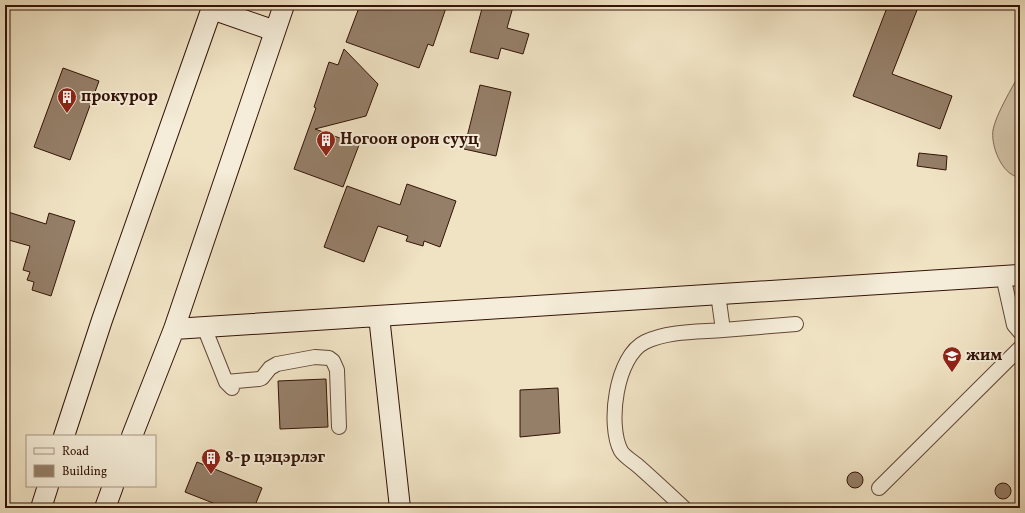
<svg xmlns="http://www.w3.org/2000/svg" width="1025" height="513" font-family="Vollkorn,serif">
  <rect width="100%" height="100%" fill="#f0e3c4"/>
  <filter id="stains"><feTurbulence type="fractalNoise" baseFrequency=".005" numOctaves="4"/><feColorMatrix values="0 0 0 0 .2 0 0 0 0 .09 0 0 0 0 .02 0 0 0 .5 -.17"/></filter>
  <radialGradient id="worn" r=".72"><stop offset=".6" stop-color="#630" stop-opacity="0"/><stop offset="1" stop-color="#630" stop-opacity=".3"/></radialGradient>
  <!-- green -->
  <path fill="#d0c0a4" stroke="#826a56" d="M1020,73V178C1017,177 1014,176 1011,174C999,166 991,144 993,130C996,114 1012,88 1020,73Z"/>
  <!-- building -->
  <path fill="#957f69" stroke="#331307" d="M360,5H447L433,46L428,44L419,68L346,42Z
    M483,5H504L513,7L507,28L529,34L523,54L501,48L498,59L470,52Z
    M888,5H919L892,74L952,96L940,129L853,96Z
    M344,49L378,84L366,116L315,129L359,145L343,187L294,169L316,108L314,107L329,62L338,65Z
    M63,68L99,81L70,160L34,147Z
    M480,85L511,92L496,156L464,149Z
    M919,153L947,156L946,170L917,166Z
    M407,184L456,201L440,247L424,241L423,246L406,241L408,236L378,226L364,262L324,247L347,186L400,205Z
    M5,211L46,224L49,213L75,221L51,296L32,290L34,282L27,280L30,272L23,270L30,246L5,239Z
    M326,379L328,427L280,429L278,381Z
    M558,388L560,433L520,437V390Z
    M197,462L262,488L254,508H211L213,503L185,492Z
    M847 480a8 8 0 1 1 16 0a8 8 0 1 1-16 0Z
    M995 491a8 8 0 1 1 16 0a8 8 0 1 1-16 0Z"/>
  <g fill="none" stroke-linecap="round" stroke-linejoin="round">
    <!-- street casing -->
    <g stroke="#624736" stroke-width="16">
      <path id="street" d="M1003,276L1014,325L1020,332
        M718,294L723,330L796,324
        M204,327L226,382L232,388
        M226,382L259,379L262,378L270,368L277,364L315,357L329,358L333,361L337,370L339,427
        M879,488L1020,348
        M684,508C669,494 653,479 637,465C632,461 624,456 621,451C607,425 616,356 645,342C668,331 697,332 723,330"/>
    </g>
    <!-- secondary casing -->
    <g stroke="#331307" stroke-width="22">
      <path id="secondary" d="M212,9L275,31
        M379,316L400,508
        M174,329L1020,275
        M64,436L102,320L213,5
        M132,436L174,329L284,5
        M41,508L48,486
        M105,508L113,486"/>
    </g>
    <!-- street -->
    <use href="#street" stroke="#f5edd9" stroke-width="14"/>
    <!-- secondary -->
    <use href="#secondary" stroke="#f5edd9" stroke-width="20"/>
  </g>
  <!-- icons -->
  <defs>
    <g id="building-pin" transform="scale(1)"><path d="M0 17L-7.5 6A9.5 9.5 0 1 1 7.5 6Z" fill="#8f2418" stroke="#f5edd9"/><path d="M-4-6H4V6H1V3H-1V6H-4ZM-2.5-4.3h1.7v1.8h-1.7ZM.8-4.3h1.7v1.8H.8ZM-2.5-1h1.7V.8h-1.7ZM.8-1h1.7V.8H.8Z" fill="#fff"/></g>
    <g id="school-pin" transform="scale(1)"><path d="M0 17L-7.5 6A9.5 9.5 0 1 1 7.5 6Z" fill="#8f2418" stroke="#f5edd9"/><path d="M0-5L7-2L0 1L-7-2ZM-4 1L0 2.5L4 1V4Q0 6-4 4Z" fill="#fff"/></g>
  </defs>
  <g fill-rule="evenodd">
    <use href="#building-pin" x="67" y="97"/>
    <use href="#building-pin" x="326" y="140"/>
    <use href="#school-pin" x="952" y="356"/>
    <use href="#building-pin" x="211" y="458"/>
  </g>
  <g text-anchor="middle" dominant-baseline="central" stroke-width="4" stroke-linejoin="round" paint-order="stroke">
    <!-- poi labels -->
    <g font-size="16" font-weight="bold" fill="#331307" stroke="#f5edd9" text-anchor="start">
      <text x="81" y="97">прокурор</text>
      <text x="340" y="140">Ногоон орон сууц</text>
      <text x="966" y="356">жим</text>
      <text x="225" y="458">8-р цэцэрлэг</text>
    </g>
  </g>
  <!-- margin -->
  <rect width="1025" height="513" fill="none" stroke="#f0e3c4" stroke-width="20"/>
  <rect x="6" y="6" width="1013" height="501" fill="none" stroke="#331307" stroke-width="2"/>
  <rect x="10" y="10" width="1005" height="493" fill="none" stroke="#331307"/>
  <!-- legend -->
  <rect x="26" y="435" width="130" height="52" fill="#f5edd9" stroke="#a79685"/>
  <rect x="34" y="448" width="20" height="6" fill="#f5edd9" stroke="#a79685"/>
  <text x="62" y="455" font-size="12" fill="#331307">Road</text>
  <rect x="34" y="465" width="20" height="12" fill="#957f69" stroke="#a79685"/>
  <text x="62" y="475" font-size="12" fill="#331307">Building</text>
  <rect width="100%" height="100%" filter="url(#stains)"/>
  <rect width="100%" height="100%" fill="url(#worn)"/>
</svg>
